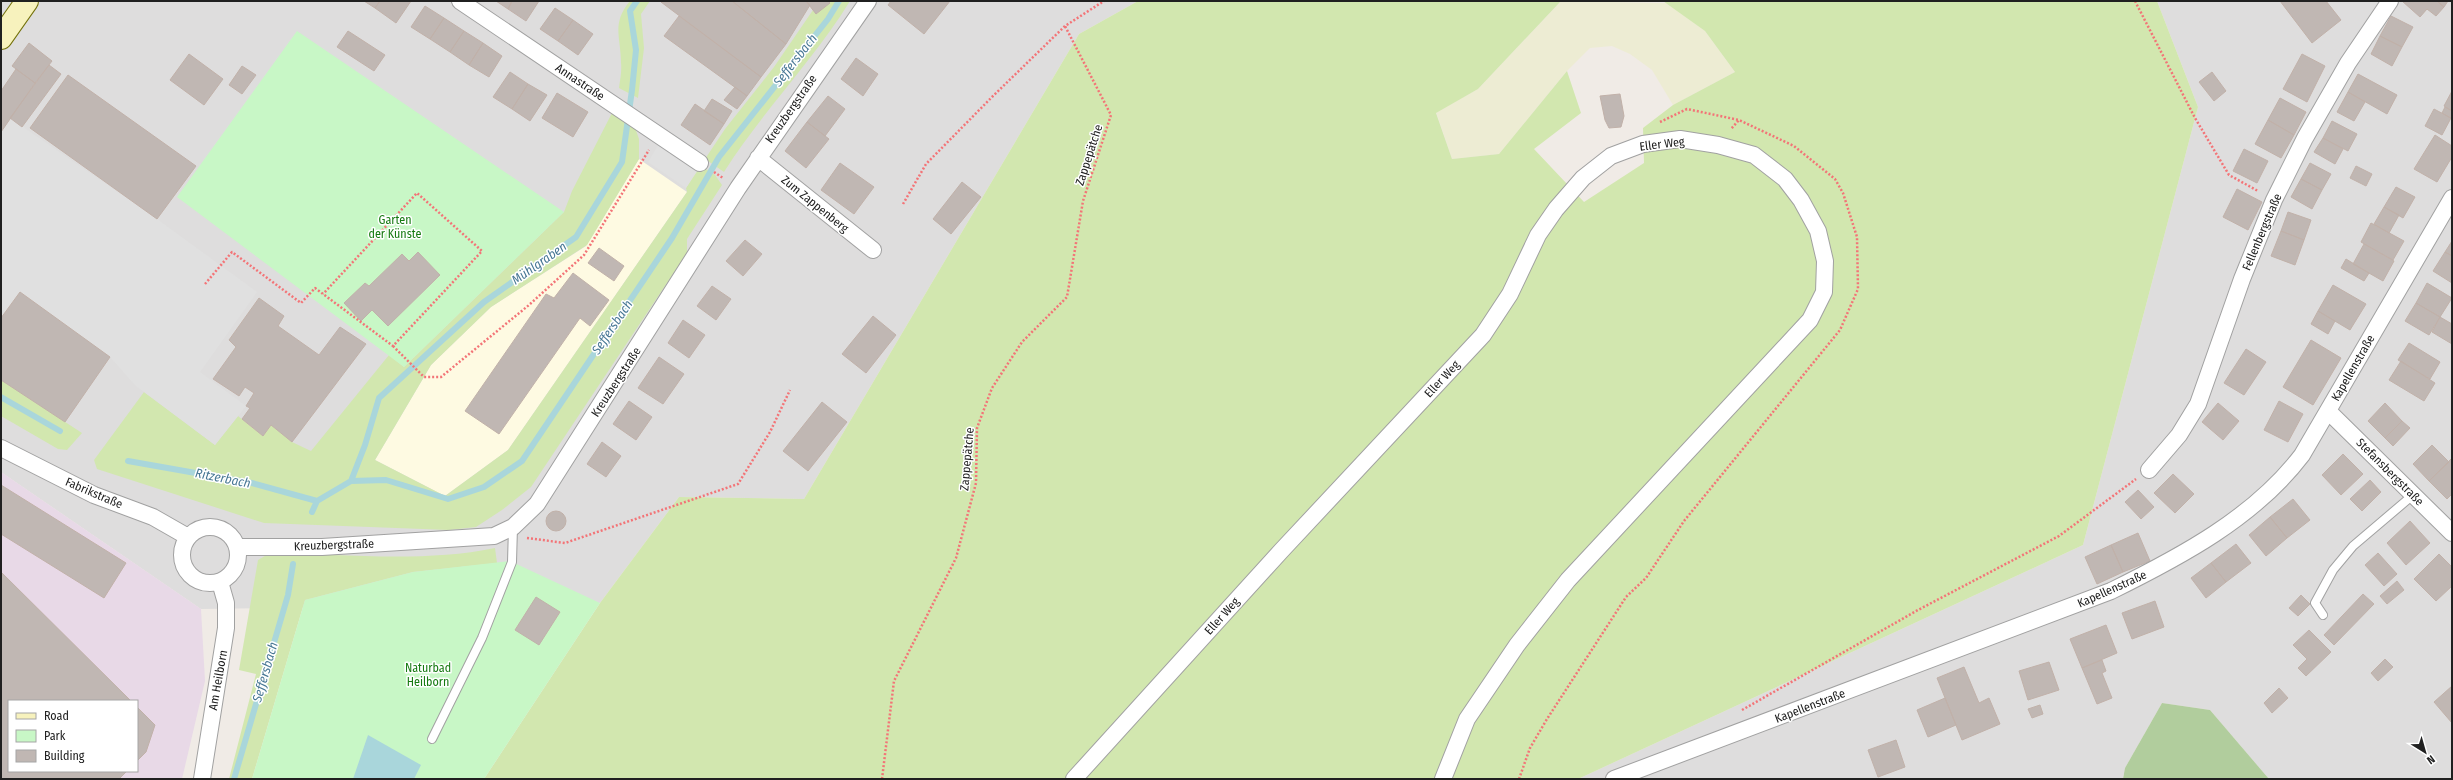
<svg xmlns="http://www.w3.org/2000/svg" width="2453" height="780" font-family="'Fira Sans Condensed',sans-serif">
  <rect width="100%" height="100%" fill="#f0ebe6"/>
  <!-- residential -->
  <path fill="#dedddd" d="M1,1H1138L1079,34L804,499L679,497L600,603L201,609L1,472Z
    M2157,1H2452V779H2269L2210,710L2162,703L2125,768L2123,779H1578L2083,545L2198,107Z"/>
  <!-- industrial -->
  <path fill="#e8d9e7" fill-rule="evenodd" d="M1,472L201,609L205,681L182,779H1ZM9,701H137V771H9Z"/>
  <!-- education -->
  <path fill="#fefae2" d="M639,159L687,192L508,450L445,496L375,460L431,365L491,307L586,246Z"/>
  <!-- farmland -->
  <path fill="#edecd3" d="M1561,1L1667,3L1705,31L1735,72L1673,105L1652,70L1630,54L1612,46L1590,48L1567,71L1499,154L1452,159L1436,112L1478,89Z"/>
  <!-- grass -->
  <path fill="#d2e7af" d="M630,1H650L641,14L644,48L638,98L619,88C620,80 622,71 621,63C621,37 611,24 630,1Z
    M831,1H850C813,61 762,112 724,172L705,159L725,129L774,67L813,10L816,14Z
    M1138,1H1561L1478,89L1436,113L1452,159L1499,154L1567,71L1581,113L1534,149L1584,202L1644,163L1643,128L1673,105L1735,72L1705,31L1663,1H2157L2198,107L2083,545L1578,779H484L600,603L679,497L804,499L1079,34Z
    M613,111L633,122L639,139V159L587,245L491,307L431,365L375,460L445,496L508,450L687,192L686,188L700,165L715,175L722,185L687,239V253L531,487L502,510L476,527L449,530L264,523L97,469L94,460L144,392L215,445L238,416L263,436L271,425L292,442L311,451L389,355L404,367L564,212L572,191Z
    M1,380L82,433L67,450L58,449L1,416Z
    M495,548L497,563L413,572L305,600L252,779H229L256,674L239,670L258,560L270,553C344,554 423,563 495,548Z"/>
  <!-- forest -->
  <path fill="#b1cd9d" d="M2162,703L2210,710L2269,779H2123L2125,768Z"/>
  <!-- park -->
  <path fill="#c8f7c6" d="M297,31L564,212L404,367L177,197Z
    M510,561L600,603L484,779H252L305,600L413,572Z"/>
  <!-- parking -->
  <path fill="#e0e0e0" d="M10,118L157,219L257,292L200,372L246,406L215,445L136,386L110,357L20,292L1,318V132Z
    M659,144L698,170L686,188L648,162Z"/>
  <!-- water -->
  <path fill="#a9d6db" d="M368,735L421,765L414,779H353Z"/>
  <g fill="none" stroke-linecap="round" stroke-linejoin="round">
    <!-- stream -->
    <path stroke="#a9d6db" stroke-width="6" d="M1,397L60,431
      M128,461L252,483L317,501
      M351,481L365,445L379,398L484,302L576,237L622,162L632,90L636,50L630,11L637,1
      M312,512L317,501L351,481L386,480L448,499L484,487L522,461L672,238L719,157L828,19L839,1
      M234,779L288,595L293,564"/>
  </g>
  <!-- building -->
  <path fill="#c0b7b3" stroke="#c1b1a9" d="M364,1H380L375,8Z
    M380,1H411L396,23L375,8Z
    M496,1H512L508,9Z
    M512,1H539L526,21L508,9Z
    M732,1L786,44L761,77L661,2Z
    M732,1H806L810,5L786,44Z
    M806,1H828L830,3L816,14Z
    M891,1H950L924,34L888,5Z
    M2280,1H2326L2341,20L2312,43Z
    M2402,1H2437L2444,7L2436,16L2427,9L2420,17Z
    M2437,1H2448L2444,7Z
    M425,6L444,18L430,39L411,27Z
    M555,8L573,20L558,41L540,29Z
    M679,16L761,77L747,96L664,36Z
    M2391,16L2413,27L2402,47L2380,36Z
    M444,18L464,31L450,52L430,39Z
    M573,20L593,34L578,55L558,41Z
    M348,31L385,55L374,71L337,47Z
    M464,31L483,43L469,65L450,52Z
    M2380,36L2402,47L2392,66L2371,54Z
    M29,43L52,61L35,83L12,66Z
    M483,43L502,56L489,77L469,65Z
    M189,54L223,79L204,105L170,80Z
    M2302,54L2325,66L2307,102L2283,89Z
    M856,58L878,74L863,96L841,79Z
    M49,65L61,74L22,127L10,118Z
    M242,66L256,75L242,94L229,85Z
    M16,69L35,83L1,132V91Z
    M510,72L528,84L512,109L493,97Z
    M2212,72L2226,91L2214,101L2199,82Z
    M2358,74L2397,95L2387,114L2348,92Z
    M68,75L196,166L157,219L30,128Z
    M528,84L547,95L530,121L512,109Z
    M735,87L747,96L737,109L724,100Z
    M2452,91V111L2444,106Z
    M2348,92L2365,102L2354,121L2337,112Z
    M557,93L588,112L573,137L542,118Z
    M1620,94L1624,116L1621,127L1609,128L1605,120L1600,96Z
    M828,96L845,109L825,136L807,122Z
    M2280,98L2306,112L2294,135L2268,120Z
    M712,99L732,111L724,124L704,111Z
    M695,104L724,124L710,145L681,125Z
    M2445,107L2452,111V119L2442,113Z
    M2434,109L2451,118L2442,135L2425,126Z
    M2268,120L2294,135L2281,158L2255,144Z
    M2332,121L2357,134L2348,151L2323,138Z
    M807,122L829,139L806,168L785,151Z
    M2435,135L2452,146V157L2437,182L2414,169Z
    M2323,138L2343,149L2335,164L2314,152Z
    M2244,149L2268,161L2257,183L2233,171Z
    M840,163L874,187L854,214L821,190Z
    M2310,163L2331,174L2322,190L2301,179Z
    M2356,166L2372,174L2366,186L2350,178Z
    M2301,179L2322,190L2312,209L2291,197Z
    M962,182L981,197L951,234L933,219Z
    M2396,187L2415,197L2403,218L2384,207Z
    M2237,189L2262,202L2248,230L2223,217Z
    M2384,207L2399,215L2389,233L2374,224Z
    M2288,212L2311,220L2304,240L2281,231Z
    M2371,223L2404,241L2393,260L2361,242Z
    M2281,231L2304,240L2295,265L2271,256Z
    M745,240L762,254L743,276L726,261Z
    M2452,241V256L2445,252Z
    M2364,244L2394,261L2383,281L2353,264Z
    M599,248L624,266L614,281L588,263Z
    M418,252L440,275L388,326L372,310L361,321L344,303L365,283L369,286L402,254L409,261Z
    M2445,252L2452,256V283L2433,271Z
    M2346,259L2369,273L2364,281L2341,268Z
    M573,273L609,300L590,326L580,318L499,434L465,411L546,294L554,298Z
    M2427,283L2452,298L2440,317L2416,303Z
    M2333,285L2366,304L2350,330L2318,311Z
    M712,286L731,299L716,320L697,306Z
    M20,292L110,357L65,422L1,380V318Z
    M259,298L284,316L278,326L319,355L340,327L366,344L292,442L271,425L263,436L242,419L250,408L246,406L254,393L245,387L239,396L213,379L236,347L229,340Z
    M2416,303L2440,317L2429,335L2405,321Z
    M2318,311L2335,321L2328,334L2311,324Z
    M873,316L896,335L866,373L842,354Z
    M2440,317L2452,324V344L2432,332Z
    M683,320L705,335L689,358L668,343Z
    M2311,340L2341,358L2313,405L2283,387Z
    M2409,343L2440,362L2430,379L2398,360Z
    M2246,349L2266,362L2244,395L2224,383Z
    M659,357L684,374L663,404L638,388Z
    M2401,361L2435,383L2424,401L2389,380Z
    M629,401L652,417L636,440L613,424Z
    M2279,401L2303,414L2288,442L2264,430Z
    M822,402L847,422L808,471L783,451Z
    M2218,403L2239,421L2223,440L2202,422Z
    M2385,403L2402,421L2385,438L2368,421Z
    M2402,421L2410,428L2393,446L2385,438Z
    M602,442L621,456L606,477L587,464Z
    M2432,445L2449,462L2429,481L2413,464Z
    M2343,454L2363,474L2341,495L2322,475Z
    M2452,458V494L2447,499L2429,481Z
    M2173,474L2194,494L2175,513L2154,493Z
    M2370,480L2381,492L2362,511L2350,499Z
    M1,485L126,563L104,598L1,534Z
    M2138,490L2154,507L2141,519L2125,502Z
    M2293,499L2310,520L2287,538L2270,517Z
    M546 521a10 10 0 1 1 20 0a10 10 0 1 1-20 0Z
    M2270,517L2287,538L2266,556L2249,535Z
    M2410,521L2430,543L2406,565L2387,543Z
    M2138,533L2150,561L2123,572L2111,545Z
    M2236,544L2251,563L2226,582L2211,563Z
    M2111,545L2123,572L2097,584L2085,557Z
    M2378,553L2397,574L2384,586L2365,565Z
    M2439,554L2452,567V586L2436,601L2414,579Z
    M2211,563L2226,582L2206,598L2191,578Z
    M1,572L131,701H9V771H127L119,779H1Z
    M2397,581L2404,590L2387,604L2380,596Z
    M2363,594L2374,604L2334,645L2324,635Z
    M2301,595L2310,604L2298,616L2289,608Z
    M536,597L560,612L539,645L515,630Z
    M2155,601L2164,627L2132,639L2122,613Z
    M2106,625L2117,653L2082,668L2070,639Z
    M2309,630L2331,652L2306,676L2298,668L2307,659L2293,645Z
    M2385,659L2393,667L2378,681L2371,673Z
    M2102,660L2106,671L2102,673L2112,698L2097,704L2082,668Z
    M2049,662L2059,690L2028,700L2019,671Z
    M1964,667L1979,703L1989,698L2000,724L1962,740L1937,678Z
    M2452,686V723L2434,702Z
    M2279,688L2288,698L2272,713L2264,703Z
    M1945,698L1956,725L1928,737L1917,710Z
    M2040,705L2043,714L2032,718L2028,709Z
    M137,707L155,725L146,752L137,761Z
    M1896,740L1905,767L1878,777L1868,750Z"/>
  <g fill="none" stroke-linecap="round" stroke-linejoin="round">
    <!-- service casing -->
    <g stroke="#a1a1a1" stroke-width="10">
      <path id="service" d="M2323,615L2315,603L2333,570L2353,546L2413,495
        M432,739L482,638L512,562L513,527"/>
    </g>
    <!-- minor casing -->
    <g stroke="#a1a1a1" stroke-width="18">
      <path id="minor" d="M460,1L700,163
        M758,158L873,250
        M2328,411L2452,533
        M1,448L94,495L153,517L188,537
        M2149,470L2179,435L2198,404L2242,279L2274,200L2305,138L2348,63L2390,1
        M182 555a28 28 0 1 1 56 0a28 28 0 1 1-56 0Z
        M237,547H322L494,536L513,527L537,504L738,188L868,1
        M202,779L226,628V603L220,582
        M1074,779L1281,551L1483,335L1510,294L1538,235L1556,209L1583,178L1611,156L1643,144L1680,139L1718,145L1754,155L1785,179L1801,200L1818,231L1825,261L1824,292L1810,320L1568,580L1517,645L1467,719L1443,779
        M1614,779L2111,591C2180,557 2254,518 2302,455L2452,198"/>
    </g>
    <!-- secondary casing -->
    <g stroke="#73710a" stroke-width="24">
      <path id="secondary" d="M1,38L27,1"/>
    </g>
    <!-- path -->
    <path stroke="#f37477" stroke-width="2.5" stroke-dasharray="2 2" stroke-linecap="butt" d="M2135,1L2195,118L2229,175L2258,191
      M1660,122L1687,109L1739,120
      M714,172L723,178
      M903,204L926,164L993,96L1065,26L1104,1
      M205,284L232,252L301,303L315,288L393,346L482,251L417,193L323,294
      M393,346L424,377H441L529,305L584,255L649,150
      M527,538L565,543L738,484L770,432L790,390
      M1742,710L1918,610L2059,536L2136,479
      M882,779L894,681L956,558L976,483L977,428L992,388L1022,342L1067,297L1083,201L1111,115L1065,26
      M1519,779L1530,748L1547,719L1626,597L1646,578L1684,521L1840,330L1858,289L1857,237L1843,193L1835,179L1794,146L1739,120L1731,129"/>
    <!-- service -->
    <use href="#service" stroke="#fff" stroke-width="8"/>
    <!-- minor -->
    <use href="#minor" stroke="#fff" stroke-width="16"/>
    <!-- secondary -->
    <use href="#secondary" stroke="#f7f2bd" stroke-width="22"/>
  </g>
  <g text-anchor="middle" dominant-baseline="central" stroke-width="3" stroke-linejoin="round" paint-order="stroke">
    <!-- street labels -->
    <g font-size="12" fill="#202020" stroke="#fff">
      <text transform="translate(580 82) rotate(34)">Annastraße</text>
      <text transform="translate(791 109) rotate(-55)">Kreuzbergstraße</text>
      <text transform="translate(1662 144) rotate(-7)">Eller Weg</text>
      <text transform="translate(1089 155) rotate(-72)">Zappepätche</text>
      <text transform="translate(815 204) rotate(39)">Zum Zappenberg</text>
      <text transform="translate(2262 232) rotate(-67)">Fellenbergstraße</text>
      <text transform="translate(2353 368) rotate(-60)">Kapellenstraße</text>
      <text transform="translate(1442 379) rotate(-47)">Eller Weg</text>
      <text transform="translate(616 382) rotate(-57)">Kreuzbergstraße</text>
      <text transform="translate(967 459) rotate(-85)">Zappepätche</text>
      <text transform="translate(2390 472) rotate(45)">Stefansbergstraße</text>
      <text transform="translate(94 493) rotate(23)">Fabrikstraße</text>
      <text transform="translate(334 545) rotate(-2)">Kreuzbergstraße</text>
      <text transform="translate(2112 589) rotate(-24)">Kapellenstraße</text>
      <text transform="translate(1222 616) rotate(-48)">Eller Weg</text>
      <text transform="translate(218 680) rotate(-80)">Am Heilborn</text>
      <text transform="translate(1810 706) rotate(-21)">Kapellenstraße</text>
    </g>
    <!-- park labels -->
    <g font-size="12" fill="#167a11" stroke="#fff">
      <text x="395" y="220">Garten<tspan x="395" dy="14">der Künste</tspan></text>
      <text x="428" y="668">Naturbad<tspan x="428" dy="14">Heilborn</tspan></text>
    </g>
    <!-- water labels -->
    <g font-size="13" font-style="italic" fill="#477794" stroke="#fff">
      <text transform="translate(795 60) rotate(-52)">Seffersbach</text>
      <text transform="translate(539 263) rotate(-35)">Mühlgraben</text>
      <text transform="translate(612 327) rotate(-56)">Seffersbach</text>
      <text transform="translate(223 478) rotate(11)">Ritzerbach</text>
      <text transform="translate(265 672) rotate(-74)">Seffersbach</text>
    </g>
  </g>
  <!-- border -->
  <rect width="2453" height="780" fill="none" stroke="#202020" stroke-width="4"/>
  <!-- legend -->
  <rect x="8" y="700" width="130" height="72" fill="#ffffff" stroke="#a6a6a6"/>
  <rect x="16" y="713" width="20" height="6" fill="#f7f2bd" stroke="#a6a6a6"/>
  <text x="44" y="720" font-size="12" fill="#202020">Road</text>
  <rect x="16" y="730" width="20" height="12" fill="#c8f7c6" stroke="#a6a6a6"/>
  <text x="44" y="740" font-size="12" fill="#202020">Park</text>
  <rect x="16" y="750" width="20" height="12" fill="#c0b7b3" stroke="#a6a6a6"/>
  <text x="44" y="760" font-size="12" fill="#202020">Building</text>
  <!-- north arrow -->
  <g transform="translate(2425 752) rotate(143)" stroke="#ffffff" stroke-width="3" paint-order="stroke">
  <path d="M0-3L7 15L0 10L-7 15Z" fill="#202020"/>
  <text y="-6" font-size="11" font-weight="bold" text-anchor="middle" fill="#202020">N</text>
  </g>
</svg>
